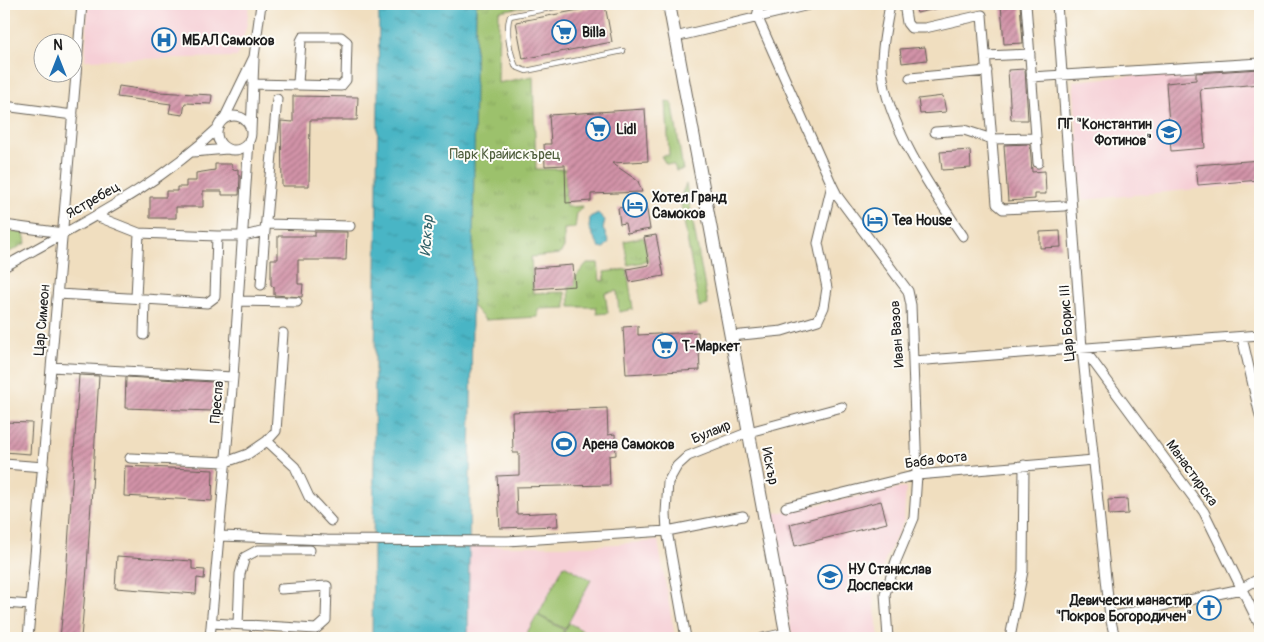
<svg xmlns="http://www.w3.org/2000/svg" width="1264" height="642" font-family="Pangolin,sans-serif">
  <defs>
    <pattern id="grass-tufts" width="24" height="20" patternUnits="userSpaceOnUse" patternTransform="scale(1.25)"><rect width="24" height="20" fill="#9cc16c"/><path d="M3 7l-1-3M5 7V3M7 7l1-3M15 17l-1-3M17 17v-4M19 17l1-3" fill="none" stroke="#86a55d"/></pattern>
    <pattern id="water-ripples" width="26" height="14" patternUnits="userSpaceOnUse" patternTransform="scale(1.25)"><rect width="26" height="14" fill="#49b5c5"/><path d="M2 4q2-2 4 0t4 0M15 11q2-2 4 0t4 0" fill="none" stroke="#3c929f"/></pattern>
    <pattern id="building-hatch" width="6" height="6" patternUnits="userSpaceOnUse" patternTransform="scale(1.25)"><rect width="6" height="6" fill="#d293a8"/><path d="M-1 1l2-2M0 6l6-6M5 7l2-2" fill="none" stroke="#a78"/></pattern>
  </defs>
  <rect width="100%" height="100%" fill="#fdfcf7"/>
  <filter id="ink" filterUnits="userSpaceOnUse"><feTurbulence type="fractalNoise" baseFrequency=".02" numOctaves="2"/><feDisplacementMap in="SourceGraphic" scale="10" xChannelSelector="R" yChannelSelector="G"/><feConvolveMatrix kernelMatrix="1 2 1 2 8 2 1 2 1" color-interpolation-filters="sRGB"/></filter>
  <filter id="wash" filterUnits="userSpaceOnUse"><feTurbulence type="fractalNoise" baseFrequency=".0096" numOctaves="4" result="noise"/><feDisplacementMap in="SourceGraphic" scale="20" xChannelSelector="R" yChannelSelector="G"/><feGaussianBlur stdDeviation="1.12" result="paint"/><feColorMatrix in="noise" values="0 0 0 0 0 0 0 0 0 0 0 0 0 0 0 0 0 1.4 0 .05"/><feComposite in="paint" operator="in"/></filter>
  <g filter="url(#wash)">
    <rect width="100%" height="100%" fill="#f0debf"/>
    <!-- built -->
    <path fill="#f6cfd6" d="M88,4H249L247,24L237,57L85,60Z
      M1260,64V183L1082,200L1073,81Z
      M906,487L904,520L886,558L873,595L879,638H792L771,514Z
      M658,541L675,638H468L469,546H587Z"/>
    <!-- grass -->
    <path fill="url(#grass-tufts)" stroke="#5c6e44" d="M476,4H541L499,11L498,83L533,76L536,169H565L566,207L583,206L577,213L575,228L564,229V247L560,254L531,257L533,293L565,292L566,308L538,309V317L485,320L471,304Z
      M666,101L670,102L673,106L683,170L676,171L674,165L666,164L661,156L669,155Z
      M686,184L708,305L699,307L680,198Z
      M4,231L24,233L26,243L4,255Z
      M644,237L649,261L628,265L624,241Z
      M587,263H598L600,281L605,280L604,272L627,269L633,309L619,312L617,291L605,293L608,313L597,314L596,307H570L569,287L575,286L574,279Z"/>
    <!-- pitch -->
    <path fill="#9cc16c" stroke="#5c6e44" d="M564,565L591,580L565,629L538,615Z
      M537,615L564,630L560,638H524Z
      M569,623L594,637L593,638H561Z"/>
    <!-- water -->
    <path fill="url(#water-ripples)" stroke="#326870" d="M379,4H476L468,638H372Z
      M598,213L605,220L603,228L609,242L604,248L599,247L589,228L590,217Z"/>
    <g id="blocks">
      <!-- building -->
      <path fill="url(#building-hatch)" d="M914,4H944V7L917,13Z
        M1001,4H1020L1023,43L1004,44Z
        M605,5L612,42L523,59L516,22Z
        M925,47L927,60L902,63L900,49Z
        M1025,69L1028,120H1011L1008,70Z
        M1260,69V84L1200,89L1205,148L1171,151L1170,139H1175V123L1169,124L1166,83L1196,80V73Z
        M119,86L159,92L212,95L211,104L185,103L183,115L169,113L171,104L117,97Z
        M293,96L358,97L357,120H310L309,186H282L281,121L293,122Z
        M943,96L946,112L920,114L918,99Z
        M645,109L648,161L612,163L638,181L642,192L591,194V201L566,203L565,165L545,166L544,144H551L549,115Z
        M1030,144L1032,172L1045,171L1046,194H1035V199L1008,201L1004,145Z
        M970,150L971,168L942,170L940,152Z
        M1260,160V180L1198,185L1196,165Z
        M215,164H231L233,170L238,169V175L240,176L239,195H222V191H203V207H176V218H150V197H166V191H177V187H186V181H196V173L215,170Z
        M646,204L650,229L627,233L625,223L620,224L618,208Z
        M1060,231L1061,247L1040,248V232Z
        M315,232H347L346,260H298V284H303L302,297L274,295V287L271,285V259H278V236H315Z
        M656,235L664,276L630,282L627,269L649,265L644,237Z
        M573,265L575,286L534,289L533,268Z
        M638,326V335L698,332L700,370L626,374L623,327Z
        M79,375L99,376L87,568L81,638H60L66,577Z
        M126,377L213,382L212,411L125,408Z
        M607,408L608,435L615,434L616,455L609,456L610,485L516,487L517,514L557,512L558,526L500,528L497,476L519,475V453H513L512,412Z
        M4,422L32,423L30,454L4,452Z
        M125,466L213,470L212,501L124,496Z
        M1127,499L1128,514L1109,515L1108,500Z
        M881,501L887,523L795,546L790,524Z
        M117,556L192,561V569L205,570L204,579L197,578L196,594L115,588Z"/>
    </g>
  </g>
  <g filter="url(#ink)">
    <use href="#blocks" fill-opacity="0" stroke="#666055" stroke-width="1"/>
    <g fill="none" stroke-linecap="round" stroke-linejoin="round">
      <!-- lane casing -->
      <g stroke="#666055" stroke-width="6">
        <path id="lane" d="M570,4L510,16C505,30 510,53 516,67L526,71L623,51"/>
      </g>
      <!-- street casing -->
      <g stroke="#666055" stroke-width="11">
        <path id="street" d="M760,4L757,16L832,185L838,197L908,291L911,305L917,475L914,518L896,561L885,594L888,638
          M890,4C887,24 881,48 882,68C885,122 933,192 963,236
          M904,4L907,23L911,28H925L982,15L997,204L1003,209L1064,206
          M1026,4L1038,163
          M1057,4L1082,348L1110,617L1115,638
          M675,37L813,4
          M986,56L1030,54
          M1031,77L1260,63
          M910,78L987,71
          M254,84L341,86L346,80L347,42L341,37H303L301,41L298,83
          M4,106L73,115
          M217 133a17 17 0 1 1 34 0a17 17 0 1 1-34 0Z
          M224,119L254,57L261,4
          M251,131L254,59
          M935,132L964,130L992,139L1036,138
          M193,152L227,149
          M96,216L139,233L217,236
          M266,224L350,226
          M4,225L63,233
          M4,267C77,225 156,188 217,129
          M261,285L265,231
          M58,294L145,299L144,335
          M136,298L139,233
          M145,299L207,303L215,297L217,236H244L265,231L277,99
          M239,301L297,302
          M731,336L782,331L818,320L824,307L827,288L818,243L832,185
          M1242,337L1260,416
          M1083,348L1204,512L1260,626
          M913,361L1260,335
          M51,367L233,377
          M267,441L295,467L309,497L331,521
          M130,458L226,462L248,454L267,441L276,431L283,333
          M4,464L44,467
          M786,507L917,475L1094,460
          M220,536L327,540L507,541L667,531L743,516
          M4,603L31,605
          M1110,617L1241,589L1260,578
          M212,623L316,629L326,620L327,586L281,589
          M238,624L240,574L245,557L258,550H310
          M28,638L82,4
          M210,638L233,377L249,140
          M686,638L667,531L666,513L668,482L677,466L688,456L749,432L842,407
          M763,638L786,633
          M1010,638L1023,571L1024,465"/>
      </g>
      <!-- secondary casing -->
      <g stroke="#666055" stroke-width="14">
        <path id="secondary" d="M669,4L787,638"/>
      </g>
      <!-- lane -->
      <use href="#lane" stroke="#fff" stroke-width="4.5"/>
      <!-- street -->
      <use href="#street" stroke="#fff" stroke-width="9"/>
      <!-- secondary -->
      <use href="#secondary" stroke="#fff" stroke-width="12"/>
    </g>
  </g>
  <!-- icons -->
  <defs>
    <g id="supermarket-ring" transform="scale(1.25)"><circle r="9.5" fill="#fdfcf7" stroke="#1f6fb2" stroke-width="1.5"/><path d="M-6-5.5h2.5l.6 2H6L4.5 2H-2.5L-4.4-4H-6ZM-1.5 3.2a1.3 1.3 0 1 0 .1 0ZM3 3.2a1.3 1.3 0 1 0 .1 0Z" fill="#1f6fb2"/></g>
    <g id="hospital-ring" transform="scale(1.25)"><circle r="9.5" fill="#fdfcf7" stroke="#1f6fb2" stroke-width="1.5"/><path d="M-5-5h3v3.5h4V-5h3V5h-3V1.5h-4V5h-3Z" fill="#1f6fb2"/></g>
    <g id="school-ring" transform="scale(1.25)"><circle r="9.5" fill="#fdfcf7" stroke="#1f6fb2" stroke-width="1.5"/><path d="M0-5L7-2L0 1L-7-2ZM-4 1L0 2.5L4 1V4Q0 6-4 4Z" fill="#1f6fb2"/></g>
    <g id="hotel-ring" transform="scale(1.25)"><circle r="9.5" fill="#fdfcf7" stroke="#1f6fb2" stroke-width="1.5"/><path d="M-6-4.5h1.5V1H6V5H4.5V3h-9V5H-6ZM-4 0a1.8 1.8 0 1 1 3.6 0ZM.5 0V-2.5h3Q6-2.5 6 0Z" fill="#1f6fb2"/></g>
    <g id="stadium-ring" transform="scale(1.25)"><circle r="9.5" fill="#fdfcf7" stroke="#1f6fb2" stroke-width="1.5"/><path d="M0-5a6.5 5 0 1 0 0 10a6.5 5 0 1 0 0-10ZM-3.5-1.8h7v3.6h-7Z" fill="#1f6fb2"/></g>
    <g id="church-ring" transform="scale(1.25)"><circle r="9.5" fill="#fdfcf7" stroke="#1f6fb2" stroke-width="1.5"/><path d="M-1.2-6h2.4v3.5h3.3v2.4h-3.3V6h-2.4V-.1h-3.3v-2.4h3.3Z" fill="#1f6fb2"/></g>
  </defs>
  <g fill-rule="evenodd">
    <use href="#supermarket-ring" x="564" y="32"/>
    <use href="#hospital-ring" x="164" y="40"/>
    <use href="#supermarket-ring" x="598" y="129"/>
    <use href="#school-ring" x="1169" y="132"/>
    <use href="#hotel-ring" x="635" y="205"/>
    <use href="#hotel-ring" x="875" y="220"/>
    <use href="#supermarket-ring" x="665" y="346"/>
    <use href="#stadium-ring" x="564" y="444"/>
    <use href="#school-ring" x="830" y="577"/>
    <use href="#church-ring" x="1209" y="608"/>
  </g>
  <g text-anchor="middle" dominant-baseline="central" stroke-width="4" stroke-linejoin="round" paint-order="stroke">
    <!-- poi labels -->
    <g font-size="14" font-weight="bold" fill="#1c1c1c" stroke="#fdfcf7" text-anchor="start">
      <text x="582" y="32">Billa</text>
      <text x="182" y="40">МБАЛ Самоков</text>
      <text x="1152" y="124" text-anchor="end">ПГ "Константин<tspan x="1152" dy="16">Фотинов"</tspan></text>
      <text x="616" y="129">Lidl</text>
      <text x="652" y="197">Хотел Гранд<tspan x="652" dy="16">Самоков</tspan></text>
      <text x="892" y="220">Tea House</text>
      <text x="682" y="346">Т-Маркет</text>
      <text x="582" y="444">Арена Самоков</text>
      <text x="848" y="569">НУ Станислав<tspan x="848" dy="16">Доспевски</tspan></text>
      <text x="1192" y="600" text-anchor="end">Девически манастир<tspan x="1192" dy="16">"Покров Богородичен"</tspan></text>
    </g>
    <!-- park labels -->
    <g font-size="14" fill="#4f5e3c" stroke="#fdfcf7">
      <text x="505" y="154">Парк Крайискърец</text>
    </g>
    <!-- street labels -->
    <g font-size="14" fill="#1c1c1c" stroke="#fdfcf7">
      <text transform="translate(93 200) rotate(-30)">Ястребец</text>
      <text transform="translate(42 320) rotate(-85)">Цар Симеон</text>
      <text transform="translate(1067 323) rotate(-94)">Цар Борис III</text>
      <text transform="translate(897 334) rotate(-94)">Иван Вазов</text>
      <text transform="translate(217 402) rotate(-85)">Преспа</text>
      <text transform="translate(711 432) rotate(-22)">Булаир</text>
      <text transform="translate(936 460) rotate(-7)">Баба Фота</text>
      <text transform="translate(770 466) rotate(79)">Искър</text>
      <text transform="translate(1192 473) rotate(54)">Манастирска</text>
    </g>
    <!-- water labels -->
    <g font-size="15" font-style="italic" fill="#306168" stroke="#fdfcf7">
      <text transform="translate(427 236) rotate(-86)">Искър</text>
    </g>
  </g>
  <!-- margin -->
  <rect width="1264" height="642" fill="none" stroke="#fdfcf7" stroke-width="20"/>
  <!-- north arrow -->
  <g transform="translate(58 58)"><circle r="24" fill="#fdfcf7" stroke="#a3a29f"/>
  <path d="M0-4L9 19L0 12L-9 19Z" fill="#1f6fb2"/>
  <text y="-8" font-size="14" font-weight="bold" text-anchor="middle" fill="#1c1c1c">N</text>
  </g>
</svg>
